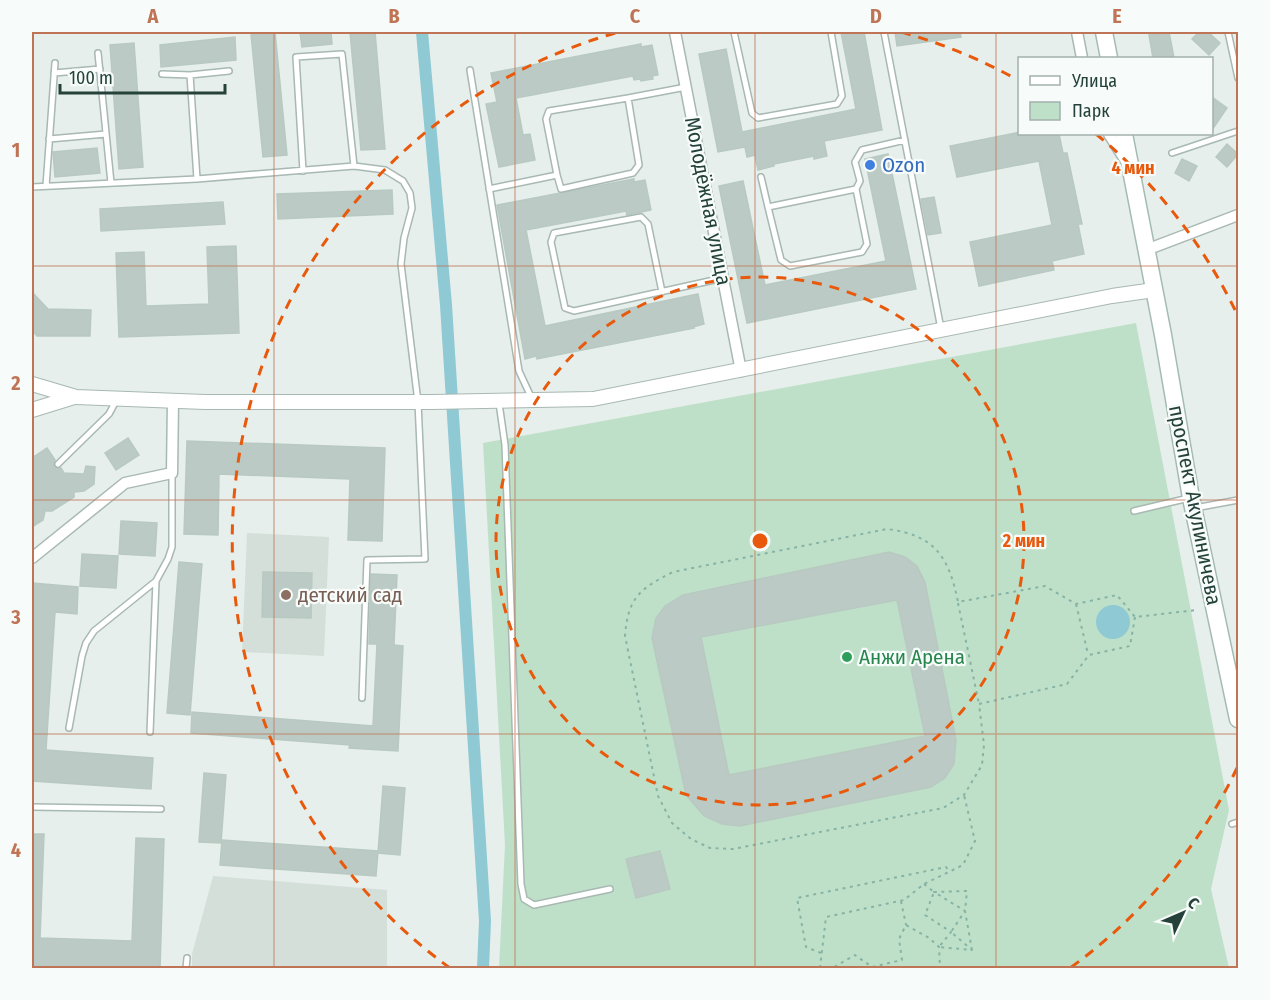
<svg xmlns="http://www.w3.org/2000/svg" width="1270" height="1000" font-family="'Fira Sans Condensed',sans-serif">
  <rect width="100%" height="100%" fill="#e6efeb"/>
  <!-- built -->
  <path fill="#d4dfda" d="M247,533L329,537L324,656L242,652Z
    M213,876L387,890V965L389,968H192V954Z"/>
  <!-- green -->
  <path fill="#bfe0c8" d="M1136,323L1229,810L1211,889L1229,968H499L505,845L483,443Z"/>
  <!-- water -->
  <path fill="#8ec9d4" d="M1096 622a17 17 0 1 1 34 0a17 17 0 1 1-34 0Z"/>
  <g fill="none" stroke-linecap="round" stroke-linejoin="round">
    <!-- canal -->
    <path stroke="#8ec9d4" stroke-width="12" d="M422,32L446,305L485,921L483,968"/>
  </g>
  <!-- building -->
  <path fill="#bbcac4" stroke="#b8c9c2" stroke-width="1.5" fill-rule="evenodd" d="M275,32L287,155L263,157L251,34Z
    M300,32H331L332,44L302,47Z
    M350,32H375L385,149L361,150Z
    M841,32H864L882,130L824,141L827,156L814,159V156L774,164V166L758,170L755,155L747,157L745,147L718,152L699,54L726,49L742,132L856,109Z
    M895,32H960L961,37L897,46Z
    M1169,32L1174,58H1153L1149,35Z
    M1199,32H1208L1220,43L1209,55L1192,39Z
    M235,37L236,60L161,67L160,45Z
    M134,43L143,167L119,169L110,45Z
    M641,44V47L652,45L658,75L652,76L653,79L641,81L640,79L634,80L633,76L516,98L523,135L530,134L535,160L499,167L486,104L497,102L491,73Z
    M1212,97L1227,108L1212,130Z
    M1020,132V134H1059L1063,153H1067L1082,224H1078L1084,254L1052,261L1054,270L979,286L970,242L1052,225L1039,161L957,177L950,146Z
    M1227,144L1238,154L1227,167L1216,157Z
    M97,148L100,173L55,177L53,152Z
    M888,154L916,289L747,323L719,186L743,181L765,285L886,261L865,159Z
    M1182,159L1197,166L1189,181L1175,173Z
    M634,179V182L645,180L651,210L627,215L626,211L526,230L545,326L698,294L704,324L693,327L694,328L537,359L536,356L525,359L497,205Z
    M392,190L393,214L278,219L277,194Z
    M934,197L941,233L928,235L921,199Z
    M223,202L225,224L101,231L100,209Z
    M236,246L239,333L119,337L116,253L144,252L146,306L209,304L207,247Z
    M32,292L48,309L91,310L90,336H37L32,330Z
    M128,438L139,455L116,470L105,453Z
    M187,441L385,448L382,541L348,540L350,479L219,474L218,535L184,534Z
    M47,448L55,460L54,467L61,468L64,473L84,474L86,466L95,467L94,484L84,491L74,492V497L52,511H45L43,520L32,527V458Z
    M121,521L157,523L155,556L119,554Z
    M889,552L905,557L917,566L925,582L956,740L954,764L945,778L931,787L740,826L722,824L704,816L686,795L652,638L656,618L665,606L683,595ZM897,600L925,736L729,775L701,637Z
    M82,554L118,556L116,588L80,586Z
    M179,562L202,564L190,715L167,713Z
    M263,572L312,573L311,618L262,617Z
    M371,574L397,575L394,645L403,646L398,751L349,748L350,745L191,733L192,712L373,726L377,644H369Z
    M32,583L78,587L77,614L55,612L46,750L153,758L151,789L32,781Z
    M204,773L226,775L221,843L199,842Z
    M383,786L405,788L400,855L378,853Z
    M32,834H44L40,938L132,941L136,838L164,839L160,969L32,967Z
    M222,840L378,851L376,876L220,865Z
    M660,851L670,889L636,898L626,859Z"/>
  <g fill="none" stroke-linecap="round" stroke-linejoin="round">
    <!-- service casing -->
    <g stroke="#a8b8b2" stroke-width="8">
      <path id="service" d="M734,32L752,113L758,118L837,104L842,96L831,32
        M884,32L941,329
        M1228,32L1238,78
        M98,53L111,183
        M470,70L519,371L532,399
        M54,73L100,69
        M162,74L190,75L229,71
        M190,75L197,179
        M628,98L686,87
        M49,139L106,134
        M1172,153L1238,131
        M303,171L296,57L342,54L354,166
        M761,177L768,207
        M46,186L55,63
        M32,187L197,179L354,166L385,170L403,181L410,193L412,208L404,238L401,264L418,402L425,559L367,560L362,698
        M489,189L557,175L546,119L549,111L628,98L639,165L633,173L561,189L557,175
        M856,189L867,244L862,252L790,266L781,260L768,207L856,189L860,181L855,162L862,150L905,140
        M662,292L648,224L641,217L554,233L551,242L565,308L574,311L723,278
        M499,403L505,445L521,884L524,899L534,905L610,889
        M58,464L109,414L117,399
        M1195,508L1238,500
        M1134,511L1189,498
        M69,728L82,656L86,643L94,631L156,581L168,559L172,547V473
        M150,732L156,581
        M32,807L161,809
        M1232,824L1238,822
        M186,968L187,958"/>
    </g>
    <!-- minor casing -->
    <g stroke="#a8b8b2" stroke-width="13">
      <path id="minor" d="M675,32L741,371
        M1077,32L1082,58
        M1109,134L1126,161
        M1146,250L1238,215
        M32,558L125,483L172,473L173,400"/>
    </g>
    <!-- tertiary casing -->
    <g stroke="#a8b8b2" stroke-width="16">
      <path id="tertiary" d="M32,384L76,397L205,402H432L593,399L1112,296L1154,290
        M32,410L74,397"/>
    </g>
    <!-- secondary casing -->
    <g stroke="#a4bbb3" stroke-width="19">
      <path id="secondary" d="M1104,32L1109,58
        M1124,134L1163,335L1191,498L1238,719"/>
    </g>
    <!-- path -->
    <path stroke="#86b3a5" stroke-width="2" stroke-dasharray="3 4.5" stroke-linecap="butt" d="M958,603L979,704
      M1076,604L1088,654
      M1135,617L1130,646L1089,655L1067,684L979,704L984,745L982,765L964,795L943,808L733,849L710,848L691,839L672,823L658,796L625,636C628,598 639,589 673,572L887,529C935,535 949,557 958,602L1045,586L1076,604L1117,595L1135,617L1197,610
      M924,884L934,892L925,915L951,932L939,947L972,950L951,932L965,911L934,892L967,891L965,911L972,950
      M901,901L906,925
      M821,953L806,947L797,898L946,867L949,871
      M820,968L826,917L904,900L924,884L963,865L975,841L964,795
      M827,968L834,967L855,955L872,967L902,960L899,939L906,925L929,938L939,947L940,968"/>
    <!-- service -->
    <use href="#service" stroke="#fff" stroke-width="5"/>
    <!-- minor -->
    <use href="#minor" stroke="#fff" stroke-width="10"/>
    <!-- tertiary -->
    <use href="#tertiary" stroke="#fff" stroke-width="14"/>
    <!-- secondary -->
    <use href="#secondary" stroke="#fff" stroke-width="16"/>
  </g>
  <!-- grid -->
  <path fill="none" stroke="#c07456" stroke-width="1.5" stroke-opacity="0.55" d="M274,32V968M515,32V968M755,32V968M996,32V968M32,266H1238M32,500H1238M32,734H1238"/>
  <!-- distance rings -->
  <g fill="none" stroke="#e8590c" stroke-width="3" stroke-dasharray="10 8">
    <circle cx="760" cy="541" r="264"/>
    <path d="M1237 768A528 528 0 0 1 1070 968M450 968A528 528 0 0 1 619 32M901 32A528 528 0 0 1 1016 79M1096 134A528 528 0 0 1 1237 314"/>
  </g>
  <!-- markers -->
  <circle fill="#3f7fe0" stroke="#f7fbf9" stroke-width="2" cx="870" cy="165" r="6"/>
  <circle fill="#8d6e63" stroke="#f7fbf9" stroke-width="2" cx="286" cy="595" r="6"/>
  <circle fill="#2e9e5b" stroke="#f7fbf9" stroke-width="2" cx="847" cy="657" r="6"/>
  <g text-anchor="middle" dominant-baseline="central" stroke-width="4.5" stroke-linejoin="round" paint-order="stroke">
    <!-- shop labels -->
    <g font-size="21" fill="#366cbe" stroke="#f7fbf9" text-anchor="start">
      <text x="882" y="165">Ozon</text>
    </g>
    <!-- street labels -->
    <g font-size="21" fill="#24423a" stroke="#f7fbf9">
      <text transform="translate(708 201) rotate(79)">Молодёжная улица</text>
      <text transform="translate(1195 505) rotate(79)">проспект Акулиничева</text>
    </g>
    <!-- education labels -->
    <g font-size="21" fill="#785e54" stroke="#f7fbf9" text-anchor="start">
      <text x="298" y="595">детский сад</text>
    </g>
    <!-- leisure labels -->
    <g font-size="21" fill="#27864d" stroke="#f7fbf9" text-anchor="start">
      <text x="859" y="657">Анжи Арена</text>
    </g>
  </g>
  <circle cx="760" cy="541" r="9" fill="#e8590c" stroke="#f7fbf9" stroke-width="3"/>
  <g font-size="18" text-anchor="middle" font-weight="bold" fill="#e8590c" stroke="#f7fbf9" stroke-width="4.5" stroke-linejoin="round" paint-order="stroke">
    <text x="1133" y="174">4 мин</text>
    <text x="1024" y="547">2 мин</text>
  </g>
  <!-- border -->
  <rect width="1270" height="1000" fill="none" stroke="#f7fbf9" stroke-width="66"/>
  <!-- legend -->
  <rect x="1018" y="57" width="195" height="78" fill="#f7fbf9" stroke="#a3b1ad" stroke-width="1.5"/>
  <rect x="1030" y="76" width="30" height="9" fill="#ffffff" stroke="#a3b1ad" stroke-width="1.5"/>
  <text x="1072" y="87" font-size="18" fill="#24423a">Улица</text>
  <rect x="1030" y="102" width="30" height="18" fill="#bfe0c8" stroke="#a3b1ad" stroke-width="1.5"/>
  <text x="1072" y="117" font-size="18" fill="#24423a">Парк</text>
  <!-- north arrow -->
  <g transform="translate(1183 913) rotate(46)" stroke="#f7fbf9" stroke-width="4.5" paint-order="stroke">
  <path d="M0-4.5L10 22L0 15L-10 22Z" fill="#24423a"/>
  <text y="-9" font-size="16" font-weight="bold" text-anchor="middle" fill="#24423a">С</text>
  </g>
  <!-- scale -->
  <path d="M60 84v9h165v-9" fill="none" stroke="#24423a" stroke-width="3"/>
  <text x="69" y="84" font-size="18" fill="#24423a" stroke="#f7fbf9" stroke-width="4.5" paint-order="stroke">100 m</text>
  <rect x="33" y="33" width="1204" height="934" fill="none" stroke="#c07456" stroke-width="2"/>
  <g font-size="20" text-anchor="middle" font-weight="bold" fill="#c07456">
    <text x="153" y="23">A</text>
    <text x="394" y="23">B</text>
    <text x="635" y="23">C</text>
    <text x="876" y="23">D</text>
    <text x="1117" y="23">E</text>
    <text x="16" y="157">1</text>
    <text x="16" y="390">2</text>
    <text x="16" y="624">3</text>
    <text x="16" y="857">4</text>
  </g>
</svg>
